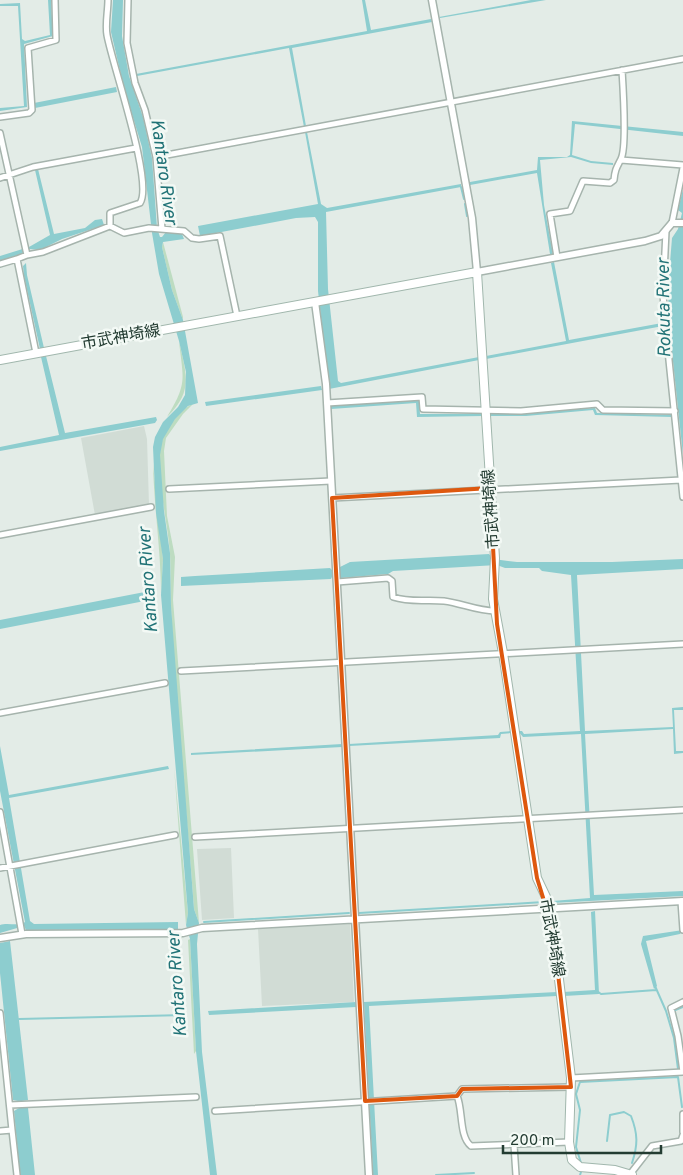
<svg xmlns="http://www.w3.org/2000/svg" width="683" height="1175" font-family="Overpass,'Noto Sans JP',sans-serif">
  <rect width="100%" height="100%" fill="#e3ece7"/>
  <!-- built -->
  <path fill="#d1dcd5" d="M144,426L147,439L149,505L95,515L81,438Z
    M231,848L234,918L202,920L197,849Z
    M350,924L354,1002L262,1006L258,929Z"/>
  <!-- green -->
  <path fill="#bddcc1" d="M163,242L183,317V320L172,290L162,247Z
    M179,341C186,374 194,391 167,417C188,383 183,379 179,341Z
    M193,404L183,414L166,438L164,451L167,516L175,557L173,600L199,923L194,909C187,809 175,708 171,607C170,589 171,571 170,554C168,521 154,472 162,441C165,428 181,408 193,404Z
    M153,464L163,559L161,595C161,551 154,508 153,464Z
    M174,767L188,913L186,925Z
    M190,939L196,1051L194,1054L188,940Z"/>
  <!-- water -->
  <path fill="#8dcdcf" d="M48,0H51L53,36L24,44L27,107L0,111V108L24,106L18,6H0V4L20,3L22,39L25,41L50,35Z
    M113,0H123L122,36L129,76L143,117L152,158L157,228L160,237H162L166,232L182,234L184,239L163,242L162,247L172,290L183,320L198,403L188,406L175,419L163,439L160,455L164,511L170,553L171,606L194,909L199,923L197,944L202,1052L217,1175H210L196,1051L190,939L186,925L188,913L161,595L163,559L156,513L153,447L155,437L163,422L178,407L185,395L186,372L179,341L159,274L152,233L142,147L124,88L111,32Z
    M362,0H365L371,30L431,19L432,22L292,48L306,126L304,127L289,48L137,76L136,74L367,31Z
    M531,0H546L440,18L439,17Z
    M116,87L117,92L35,108L34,103Z
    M572,121L683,132V136L575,124L572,155L591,161L613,163V165L591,163L571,157L540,160L544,205L553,254H550L537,173L470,185V182L537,170L538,157H567L570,155Z
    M305,132H307L321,204L327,208L461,184V187L326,212L328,289L338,381L341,383L479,357V360L329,389L318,291V222L315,217L296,218L200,236L198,226L318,204Z
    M38,169L54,234L85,228L95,220L102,219L104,225L62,239L40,250L29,249L18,256L0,261V256L29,247L50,235L35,170Z
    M683,189V455L669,324L668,288L672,238L678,229L682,213L678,210Z
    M554,262L569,340L662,323L663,326L486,359V356L566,341L551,263Z
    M26,263L27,275L44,348L40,349L24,276L23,266Z
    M46,356L65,433L156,417L157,420L155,423L0,451V447L59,435L41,357Z
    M321,386L322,390L206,406L205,402Z
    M419,400L420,414H483V416L417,417L416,403L331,409V406Z
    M595,408L597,413L672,415V417L595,415L593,410L526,416H489V414Z
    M489,554L493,559L517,562H612L683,559V569L577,575L585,731L673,727L672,708L683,707V710H674L676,751H683V753L674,754L673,729L585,734L594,895L683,891V896L552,903V901L590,898L581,734L523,737L518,731H522L524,734L580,731L571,575L542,571L539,568H505L497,565L393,571L388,574L341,578L339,574L333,575L331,579L181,586V577L195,576L330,568L333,571L339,570L340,567L350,562Z
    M155,590V599L0,629V620Z
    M512,731V733L501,734L500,738L349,746V744L498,735L500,732Z
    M342,744V747L191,755V753Z
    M0,746L9,795L168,766L169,769L9,798L30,921L34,924L178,922V929L26,930L24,926L0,933V925C8,922 19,927 25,922L0,791Z
    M595,911L599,994L564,996L563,992L595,990L591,912Z
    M683,930L680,934L646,941L657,986L654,989L641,944L643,936Z
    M10,941L28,1100L22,1101V1108H28L35,1175H20L14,1111L19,1108L18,1101L13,1100L0,973V943Z
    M557,992V996L369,1006L378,1175H373L364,1002Z
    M356,1002V1007L209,1015L208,1011Z"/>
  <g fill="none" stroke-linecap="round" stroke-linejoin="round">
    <!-- stream -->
    <path stroke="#8dcdcf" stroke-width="2" d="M461,187L464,199
      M465,204L467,216
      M359,913L544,902
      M204,922L349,913
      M655,986L666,1011L674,1038L678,1069
      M597,991L601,994L656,990
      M673,1011L683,1007
      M19,1019L185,1015
      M607,1141L610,1115L624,1112L631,1116C638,1134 638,1145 632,1163
      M581,1163L576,1147L580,1110L576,1094L580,1082L678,1077L682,1107
      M436,1175L474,1173
      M580,1175L581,1172"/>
    <!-- minor casing -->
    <g stroke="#a6b4ad" stroke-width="8">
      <path id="minor" d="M108,0C108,11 105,24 107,35C112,64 154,183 140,203L110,213V226
        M128,0L127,43L135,83L145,110L156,157L162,229
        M0,117L29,113L32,110L28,48L56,40L55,0
        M0,133L27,255L17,259L36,353
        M156,157L683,59
        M621,160L683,165
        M0,178L33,167L136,148
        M672,223L683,168
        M666,231L663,294L665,321L683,497
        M27,255L43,252L110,226L124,233L149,228L184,231L192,238L199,239L220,236L237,316
        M557,257L550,214L570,211L583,181L610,183L614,180C615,169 617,167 621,159C627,147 623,86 622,70
        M0,264L17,259
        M327,403L422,397L423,409L521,411L597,404L603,410L675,411
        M169,489L331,481
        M332,498L681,480
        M0,535L151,507
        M337,582L388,578L392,581L393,597C411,603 426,599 444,601C461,603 477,611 495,611
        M181,671L683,644
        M0,713L165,683
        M0,812L22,934
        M195,837L683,810
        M0,868L175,835
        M681,901L683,930
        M0,1013L12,1130L0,1131
        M571,1078L683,1072L678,1036L671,1008L683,1002
        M457,1096C463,1109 459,1137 471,1146L569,1142
        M457,1096L462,1089L571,1087
        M10,1105L196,1097
        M215,1111L457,1096
        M683,1114V1132
        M12,1130L17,1175
        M514,1145L516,1175
        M631,1173L652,1146L681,1141L683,1135"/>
    </g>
    <!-- tertiary casing -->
    <g stroke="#a6b4ad" stroke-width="9">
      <path id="tertiary" d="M432,0L472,218L477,272L645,241L661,236L672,223H683
        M315,302L326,384L369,1175
        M0,938L26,934L183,933L202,928L683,901"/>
    </g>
    <!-- secondary casing -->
    <g stroke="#a1b7ad" stroke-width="10">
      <path id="secondary" d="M0,360L477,272L495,558L493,599L503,653L537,878L546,897L553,930L571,1078L569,1142L572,1160L580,1167L615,1170L632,1175"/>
    </g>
    <!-- minor -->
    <use href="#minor" stroke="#fff" stroke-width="5"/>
    <!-- tertiary -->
    <use href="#tertiary" stroke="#fff" stroke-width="6"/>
    <!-- secondary -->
    <use href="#secondary" stroke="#fff" stroke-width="8"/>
  </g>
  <!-- marked area -->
  <path fill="none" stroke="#de580e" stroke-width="4" stroke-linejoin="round" d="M490,488L497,624L537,878L553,930L571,1087L462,1089L457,1096L365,1101L332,498Z"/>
  <g text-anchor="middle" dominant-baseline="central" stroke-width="5" stroke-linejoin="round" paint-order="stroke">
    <!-- street labels -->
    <g font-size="16" fill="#233c32" stroke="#f3f9f5">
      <text transform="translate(121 338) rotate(-10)">市武神埼線</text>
      <text transform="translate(492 509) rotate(-94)">市武神埼線</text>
      <text transform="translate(551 938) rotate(80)">市武神埼線</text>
    </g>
    <!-- water labels -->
    <g font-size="18" font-style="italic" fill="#207276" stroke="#f3f9f5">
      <text transform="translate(163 172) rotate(82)">Kantaro River</text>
      <text transform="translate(665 308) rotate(-91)">Rokuta River</text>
      <text transform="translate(149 580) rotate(-94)">Kantaro River</text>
      <text transform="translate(178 984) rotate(-94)">Kantaro River</text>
    </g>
  </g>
  <!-- scale -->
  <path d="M503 1145v8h158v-8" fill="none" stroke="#233c32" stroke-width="2.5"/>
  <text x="510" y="1145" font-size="15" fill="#233c32" stroke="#f3f9f5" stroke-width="4" paint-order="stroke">200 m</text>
</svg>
